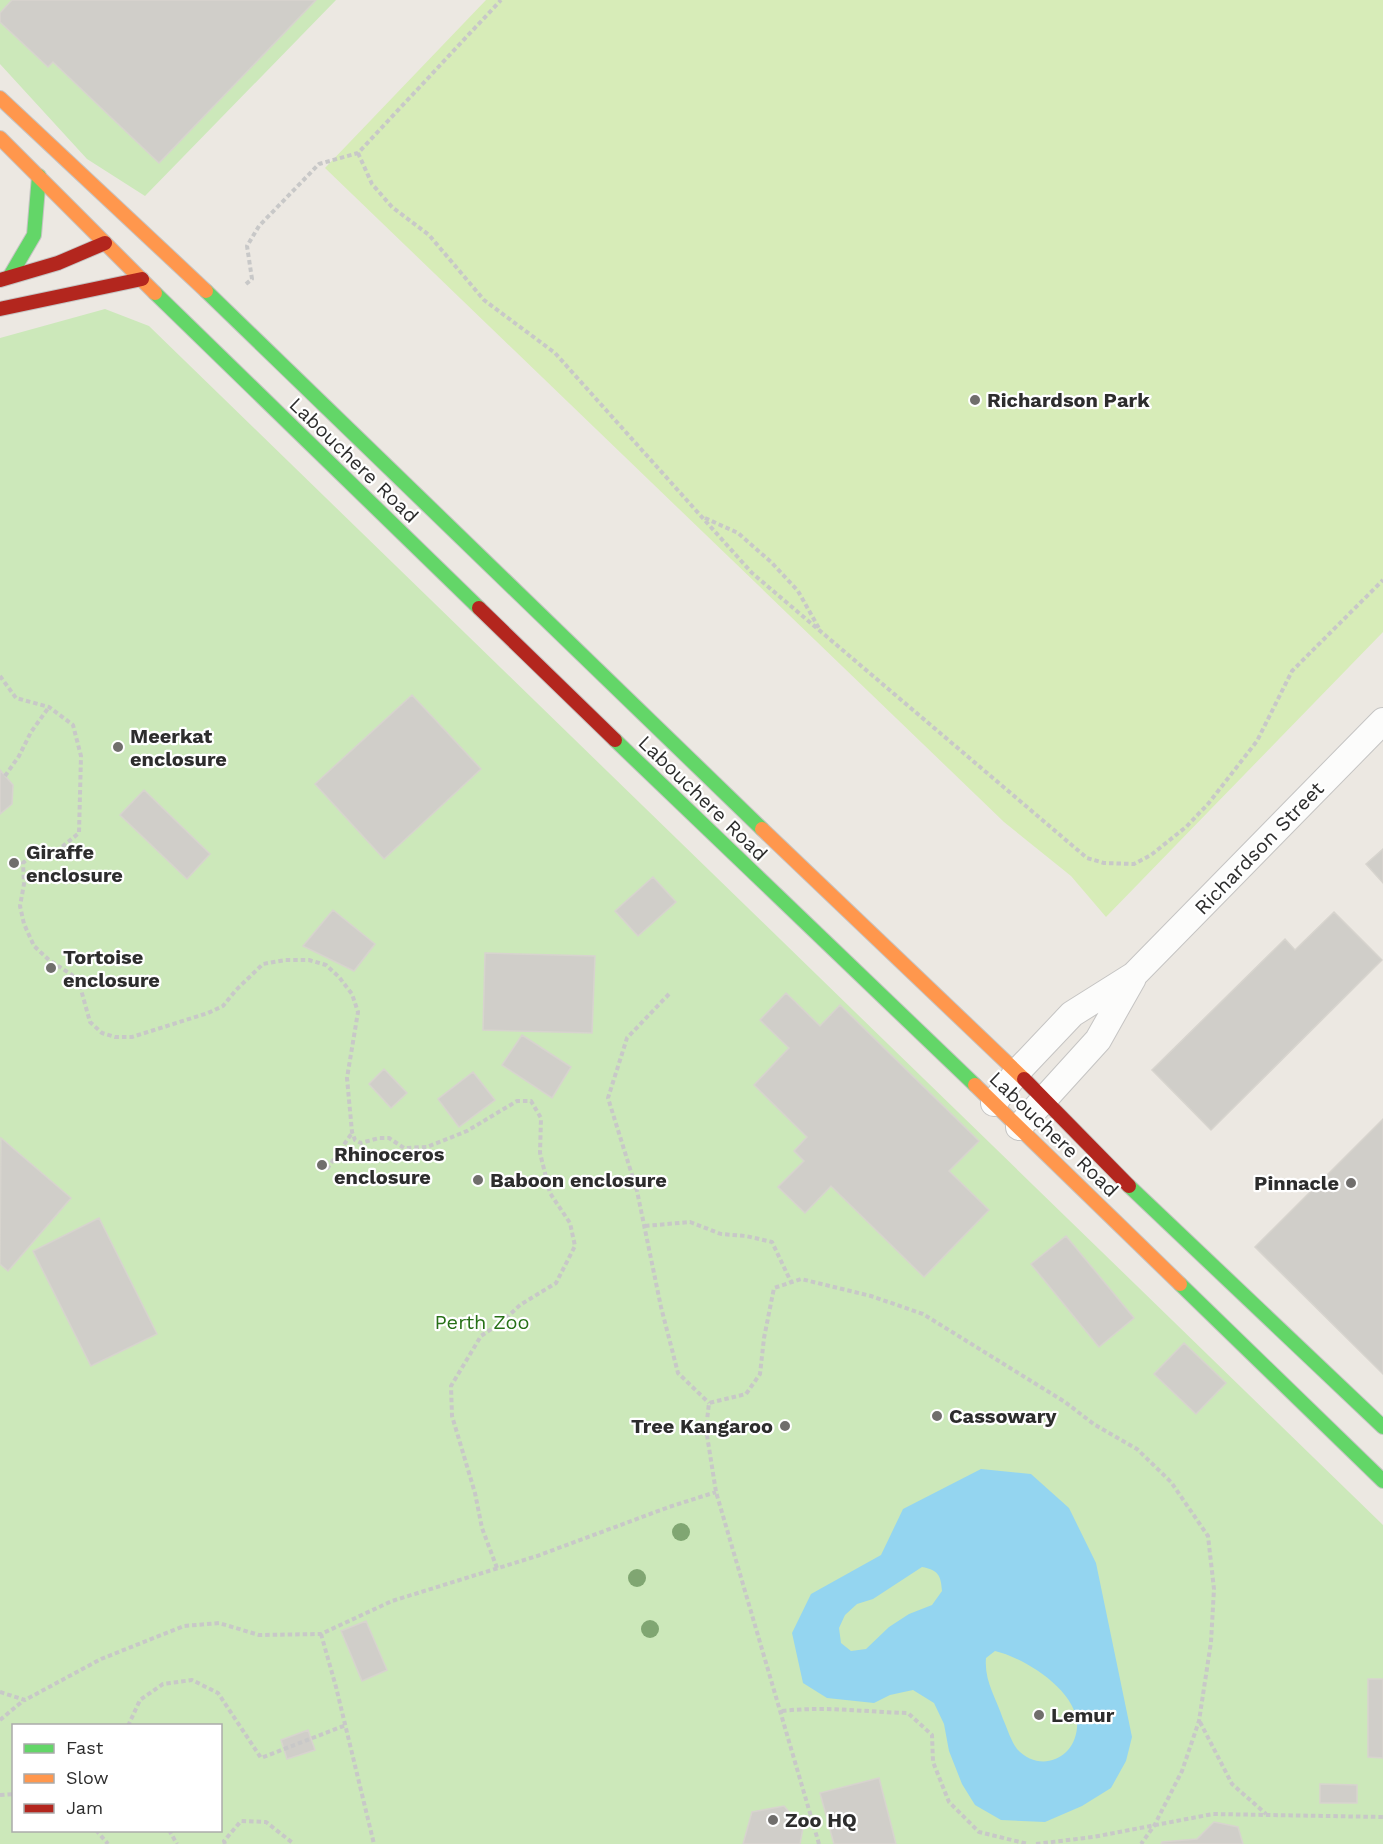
<svg xmlns="http://www.w3.org/2000/svg" width="1383" height="1844" font-family="'Work Sans',sans-serif">
  <rect width="100%" height="100%" fill="#ece8e2"/>
  <!-- green -->
  <path fill="#cce8ba" fill-rule="evenodd" d="M0,0H336L145,196L87,159L0,64Z
    M105,309L149,326L1383,1525V1844H0V338ZM14,1726H220V1830H14Z"/>
  <!-- pitch -->
  <path fill="#d7ecb8" d="M486,0H1383V632L1106,917L1071,876L1004,822L325,168Z"/>
  <!-- water -->
  <path fill="#94d5f0" fill-rule="evenodd" d="M981,1469L1031,1474L1069,1508L1096,1563L1132,1737L1126,1761L1111,1788L1082,1806L1045,1822L1001,1820L975,1805L962,1784L949,1751L944,1724L934,1703L913,1690L890,1695L874,1703L827,1698L803,1683L792,1633L811,1594L881,1555L903,1509ZM922,1567C938,1570 941,1575 942,1591L932,1605L909,1614L889,1627L866,1649L851,1651L841,1643L839,1628L845,1615L857,1604L873,1599ZM995,1651C1025,1658 1080,1692 1077,1728C1074,1760 1039,1773 1017,1749C1011,1741 1007,1728 1003,1719C996,1698 984,1681 986,1658Z"/>
  <!-- building -->
  <path fill="#d0cec9" stroke="#d7d4ce" stroke-width="1.5" d="M12,0H316L159,163L53,62L48,67L0,22V13Z
    M412,695L481,769L384,859L315,784Z
    M0,770L13,785L12,804L0,814Z
    M144,790L210,854L187,879L120,815Z
    M1383,849V883L1366,864Z
    M653,877L676,902L638,936L615,911Z
    M333,910L375,944L354,971L303,946Z
    M1334,912L1382,960L1211,1130L1152,1070L1285,939L1295,950Z
    M485,953L595,956L592,1033L483,1030Z
    M786,993L820,1026L840,1005L979,1141L949,1171L989,1210L924,1277L831,1186L805,1213L778,1187L804,1161L794,1151L807,1137L754,1085L789,1048L760,1020Z
    M522,1035L571,1067L552,1098L502,1065Z
    M384,1069L407,1093L391,1108L369,1084Z
    M473,1072L495,1100L459,1127L438,1099Z
    M1383,1119V1374L1255,1247Z
    M1,1138L71,1198L8,1271L0,1264Z
    M99,1218L157,1334L91,1366L33,1251Z
    M1066,1236L1134,1318L1099,1347L1031,1264Z
    M1184,1343L1226,1383L1196,1414L1154,1374Z
    M366,1621L387,1670L362,1681L341,1631Z
    M1368,1679H1383V1758L1368,1757Z
    M308,1730L315,1750L287,1759L281,1740Z
    M879,1778L896,1844H834L820,1793Z
    M1320,1784L1357,1785V1803H1320Z
    M784,1806L803,1828L800,1844H743L752,1812Z
    M1214,1822L1238,1827L1243,1844H1161L1162,1842L1197,1839Z"/>
  <g fill="none" stroke-linecap="round" stroke-linejoin="round">
    <!-- street casing -->
    <g stroke="#c5c4c3" stroke-width="28">
      <path id="street" d="M994,1103L1017,1072L1072,1014L1134,975L1383,721
        M1019,1127L1098,1040L1133,978"/>
    </g>
    <!-- fast casing -->
    <g stroke="#c5c4c3" stroke-width="16">
      <path id="fast" d="M10,276L34,235L39,176
        M206,291L762,829
        M155,293L479,608
        M615,740L975,1085
        M1129,1186L1383,1427
        M1180,1284L1383,1481"/>
    </g>
    <!-- slow casing -->
    <g stroke="#c5c4c3" stroke-width="16">
      <path id="slow" d="M0,98L206,291
        M0,138L155,293
        M762,829L1024,1079
        M975,1085L1180,1284"/>
    </g>
    <!-- jam casing -->
    <g stroke="#c5c4c3" stroke-width="16">
      <path id="jam" d="M0,280L58,263L105,243
        M0,309L142,279
        M479,608L615,740
        M1024,1079L1129,1186"/>
    </g>
    <!-- path -->
    <path stroke="#c8c8c8" stroke-width="4" stroke-dasharray="4.5 3" stroke-linecap="butt" d="M358,153L372,184L392,207L429,235L484,300L555,353L752,573L1087,858L1104,863L1134,864L1151,855L1186,827L1208,804L1257,741L1292,671L1383,580
      M246,284L252,279L247,246L259,226L319,164L358,153L501,0
      M705,518L738,533L771,562L798,591L821,632
      M0,676L16,698L49,707L73,725L81,756L79,833L58,850L31,856L23,863L24,884L20,906L24,924L34,946L49,960L72,975L80,986L90,1022L102,1033L115,1037H132L208,1013L223,1006L236,990L263,964L285,960H309L326,965L339,977L352,994L358,1012L347,1078L352,1132L355,1140L361,1143L379,1138H389L404,1148L427,1147L467,1131L517,1101H531L541,1118L540,1153L550,1193L570,1223L575,1246L556,1283L520,1305L503,1321L481,1336L451,1386L452,1416L475,1493L482,1528L497,1568
      M5,776L19,756L31,732L49,707
      M669,994L627,1038L608,1098L637,1191L661,1307L678,1373L709,1403
      M327,1169L352,1133
      M645,1226L690,1222L721,1234L746,1236L772,1242L791,1282
      M321,1634L336,1687L374,1844
      M0,1692L25,1700L101,1659L184,1626L219,1623L259,1635L321,1634L392,1601L537,1556L669,1507L716,1492
      M782,1711C824,1706 866,1712 908,1713L932,1735L933,1762L949,1802L979,1832L1028,1844
      M0,1720L24,1700
      M1200,1722L1232,1784L1266,1814
      M128,1726L140,1700L163,1684L192,1680L218,1693L261,1758L346,1725
      M0,1795L14,1794
      M96,1830L108,1844
      M169,1830L177,1844
      M225,1844L224,1841L241,1821L266,1822L294,1844
      M819,1844L716,1492L706,1429L709,1403L746,1394L760,1374L764,1338L774,1288L801,1279L871,1296L923,1314L1065,1402L1095,1425L1137,1449L1171,1482L1208,1536L1214,1589L1211,1642L1199,1721L1182,1771L1154,1826L1141,1844
      M1036,1844L1093,1837L1213,1814L1383,1817"/>
    <!-- street -->
    <use href="#street" stroke="#fcfcfb" stroke-width="26"/>
    <!-- fast -->
    <use href="#fast" stroke="#63d668" stroke-width="14"/>
    <!-- slow -->
    <use href="#slow" stroke="#ff974d" stroke-width="14"/>
    <!-- jam -->
    <use href="#jam" stroke="#b3261e" stroke-width="14"/>
  </g>
  <!-- trees -->
  <g fill="#80a672">
    <circle cx="681" cy="1532" r="9"/>
    <circle cx="637" cy="1578" r="9"/>
    <circle cx="650" cy="1629" r="9"/>
  </g>
  <!-- markers -->
  <g fill="#706e6c" stroke="#fff" stroke-width="2">
    <circle cx="975" cy="400" r="6"/>
    <circle cx="118" cy="747" r="6"/>
    <circle cx="14" cy="863" r="6"/>
    <circle cx="51" cy="968" r="6"/>
    <circle cx="322" cy="1165" r="6"/>
    <circle cx="478" cy="1180" r="6"/>
    <circle cx="1351" cy="1183" r="6"/>
    <circle cx="937" cy="1416" r="6"/>
    <circle cx="785" cy="1426" r="6"/>
    <circle cx="1039" cy="1715" r="6"/>
    <circle cx="773" cy="1820" r="6"/>
  </g>
  <g text-anchor="middle" dominant-baseline="central" stroke-width="4.5" stroke-linejoin="round" paint-order="stroke">
    <!-- poi labels -->
    <g font-size="20" font-weight="bold" fill="#2d2d2d" stroke="#fff" text-anchor="start">
      <text x="987" y="400">Richardson Park</text>
      <text x="130" y="736">Meerkat<tspan x="130" dy="23">enclosure</tspan></text>
      <text x="26" y="852">Giraffe<tspan x="26" dy="23">enclosure</tspan></text>
      <text x="63" y="957">Tortoise<tspan x="63" dy="23">enclosure</tspan></text>
      <text x="334" y="1154">Rhinoceros<tspan x="334" dy="23">enclosure</tspan></text>
      <text x="490" y="1180">Baboon enclosure</text>
      <text x="1339" y="1183" text-anchor="end">Pinnacle</text>
      <text x="949" y="1416">Cassowary</text>
      <text x="773" y="1426" text-anchor="end">Tree Kangaroo</text>
      <text x="1051" y="1715">Lemur</text>
      <text x="785" y="1820">Zoo HQ</text>
    </g>
    <!-- street labels -->
    <g font-size="20" fill="#2d2d2d" stroke="#fff">
      <text transform="translate(354 460) rotate(44)">Labouchere Road</text>
      <text transform="translate(703 798) rotate(44)">Labouchere Road</text>
      <text transform="translate(1259 848) rotate(-46)">Richardson Street</text>
      <text transform="translate(1054 1134) rotate(44)">Labouchere Road</text>
    </g>
    <!-- park labels -->
    <g font-size="20" fill="#277017" stroke="#fff">
      <text x="482" y="1322">Perth Zoo</text>
    </g>
  </g>
  <!-- legend -->
  <rect x="12" y="1724" width="210" height="108" fill="#ffffff" stroke="#ababab" stroke-width="1.5"/>
  <rect x="24" y="1744" width="30" height="9" fill="#63d668" stroke="#ababab" stroke-width="1.5"/>
  <text x="66" y="1754" font-size="18" fill="#2d2d2d">Fast</text>
  <rect x="24" y="1774" width="30" height="9" fill="#ff974d" stroke="#ababab" stroke-width="1.5"/>
  <text x="66" y="1784" font-size="18" fill="#2d2d2d">Slow</text>
  <rect x="24" y="1804" width="30" height="9" fill="#b3261e" stroke="#ababab" stroke-width="1.5"/>
  <text x="66" y="1814" font-size="18" fill="#2d2d2d">Jam</text>
</svg>
